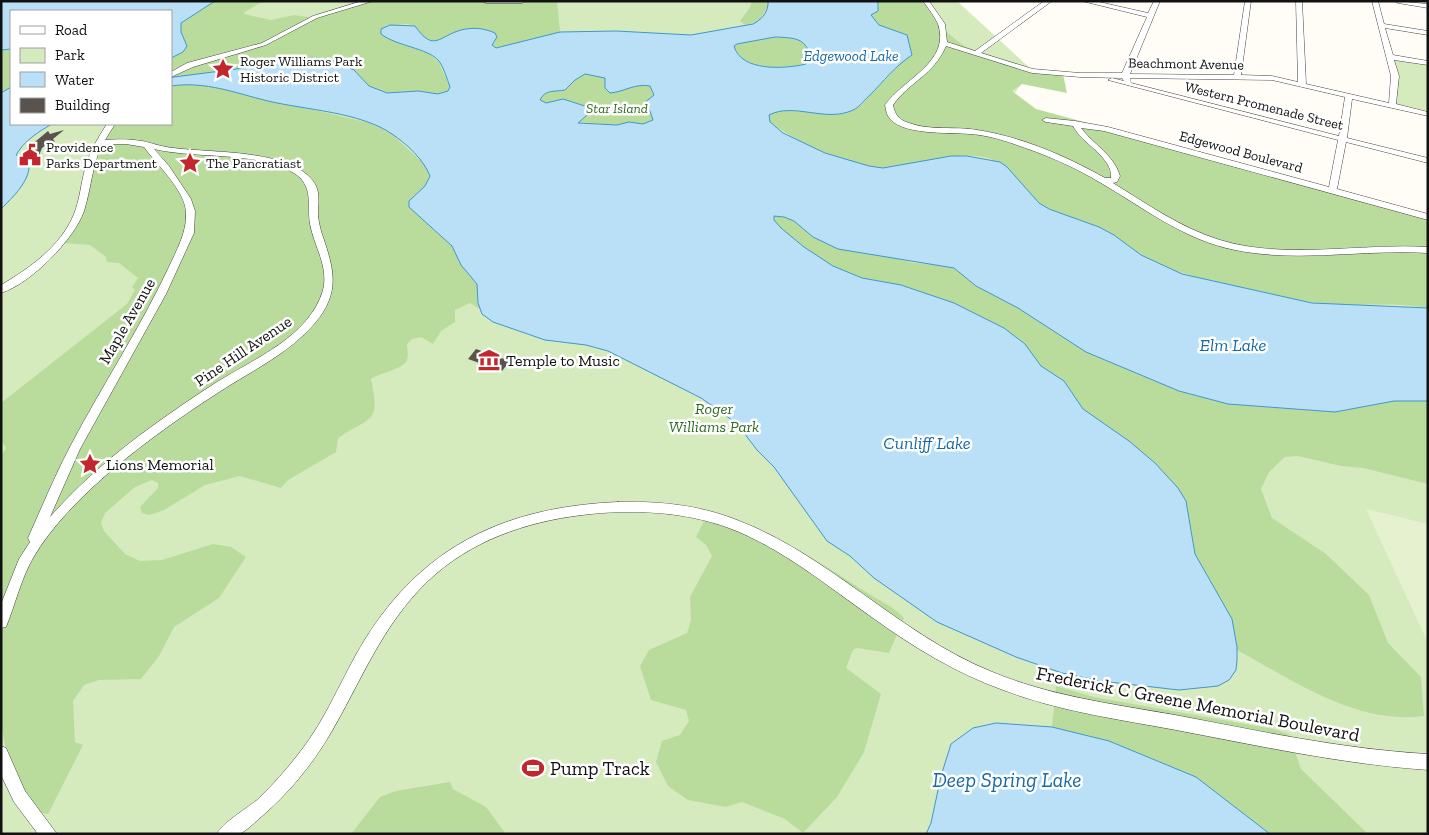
<svg xmlns="http://www.w3.org/2000/svg" width="1429" height="835" font-family="'Zilla Slab',serif">
  <rect width="100%" height="100%" fill="#fffdf5"/>
  <!-- green -->
  <path fill="#d5ebbd" fill-rule="evenodd" d="M1,1H957L1032,70L1005,106L1428,224V834H1ZM11,11H171V124H11Z
    M1394,59L1428,65V111L1396,104L1398,77Z"/>
  <!-- forest -->
  <path fill="#b9dc9c" d="M215,1H263L245,12L244,14L271,20L294,15L314,18L370,1H557L560,32L496,48L492,45L496,40L453,33L441,41L431,40L422,36L415,26L407,24L385,26L402,44L428,53L438,61L450,87L448,91L438,94L418,91L387,93L369,86L354,70L329,59L317,58H288L252,67L171,78V58L183,52L187,46L181,32L180,24Z
    M752,1H768V6L759,21L745,25L740,21L749,9Z
    M878,1H923L945,31L964,46L1025,68L1063,74L1067,93L1022,84L1012,91L1036,109L1428,215V308C1389,301 1349,308 1311,302C1289,299 1267,292 1245,288C1217,281 1188,277 1161,265C1139,256 1122,239 1100,228C1082,218 1059,216 1041,204C1022,191 1015,167 991,159C954,148 920,167 884,168C854,169 792,140 770,122L768,115L776,112L786,111L845,113L861,105L902,62L907,35L879,25L871,15L879,6Z
    M775,37C794,38 805,37 811,57L806,64C785,69 741,72 734,45L737,44Z
    M11,49V87L1,93V50Z
    M585,74L605,78V88L618,92L640,84L650,86L654,95L645,102L643,107L650,111L653,120L643,124L629,122L617,125L577,122L587,115L591,108L563,99L546,103L540,100C545,90 554,92 565,90L575,80Z
    M185,84H202L370,123L392,134L425,165L430,176L425,186L409,201V207L452,246L461,265L477,284L480,309L470,303L455,310V322L441,331L433,344L421,337L412,339L407,344C407,349 409,356 407,360C404,369 379,373 371,379C381,425 370,416 338,438L336,452L288,480L281,488L240,476L205,485L164,510L149,515L142,513L140,507L158,488V483L152,480L135,487L105,513L101,523L104,531L125,554L140,561L162,560L213,544L231,547L246,557L219,598L174,627L159,656L141,679L99,680L84,685L73,701L75,742L83,745L48,814L39,812C15,779 6,762 1,721V456L6,448L1,440V403L127,304L135,290L132,287L138,278L119,263L107,262L106,257L90,245L64,243C70,232 79,221 83,208C93,179 97,149 115,124H171V86Z
    M774,216L784,217L794,221L813,237L914,263L946,265L954,268L976,286L1018,308L1086,352L1179,391L1228,404L1335,412L1394,401H1428V484L1363,468L1341,466L1298,456L1285,457L1269,472L1261,489L1272,518L1326,554L1369,595L1388,643L1421,677L1424,716C1356,725 1294,681 1237,650L1232,619L1195,554L1186,500L1129,441L1083,409L1064,381L1041,366L1025,344L1004,328L954,303L901,285L862,278L833,266L804,247L781,228L774,220Z
    M708,513C754,517 826,567 866,592C878,600 895,607 904,618L889,653L857,648L853,650L846,668L881,694L864,752L837,797L803,833L785,819L742,802L726,807L688,800L668,786L656,762L662,741L680,735L689,721L686,710L651,700L640,666L649,650L687,633L691,620L690,597L712,556L706,545L696,537Z
    M1056,686L1094,697L1273,729L1289,734L1301,769L1368,834H1270L1196,777L1109,741L1052,727Z
    M450,782L453,789L486,807L506,834H351L380,797L396,791Z"/>
  <!-- pitch -->
  <path fill="#e6f2cf" d="M1366,509L1428,524V643Z"/>
  <!-- water -->
  <path fill="#b9e0f7" stroke="#3f96cf" fill-rule="evenodd" d="M1,1H215L181,23V32L187,46L183,52L171,58V11H11V49L1,50Z
    M768,1H878V11L871,15L879,25L907,35L912,55C895,66 883,82 870,95C864,100 860,107 853,110C826,123 794,102 769,115L770,122L783,133L825,153L869,166L883,168L951,156H967L1000,162L1007,167L1039,203L1049,209L1099,227L1114,235L1141,255L1182,274L1312,303L1428,308V401H1394L1335,412L1228,404L1179,391L1086,352L1018,308L976,286L954,268L838,249L813,237L794,221L784,217L774,216V220L781,228L804,247L833,266L862,278L901,285L954,303L1004,328L1025,344L1041,366L1064,381L1083,409L1129,441L1155,463L1178,488L1186,501L1195,554L1232,619L1237,647V660L1236,670L1229,680L1218,686L1179,690L1100,681L1062,673L1016,657L937,622L874,578L850,556L827,541L774,467L757,450L738,425L720,411L701,398L608,351L586,345L545,340L493,322L482,314L478,303L477,284L461,265L452,246L409,207V201L425,186L430,176C424,160 407,144 392,134C360,112 306,110 268,101C235,93 206,81 171,86V78L174,77L252,67L288,58H317L329,59L354,70L369,86L387,93L418,91L438,94L448,91L450,87C447,79 444,68 439,61C428,48 396,46 381,34V29L390,25L415,26C434,53 439,36 461,30C473,27 484,28 495,33L497,37L492,45L496,48L560,32L616,31L691,35L753,24C761,20 769,12 768,1ZM775,37C794,38 805,37 811,57L806,64C785,69 741,72 734,46L737,44ZM585,74L605,78V88L610,93C624,92 635,83 650,86L654,95L643,104L650,111L653,120L643,124L629,122L617,125L578,123L587,115L591,108L563,99L546,103L540,100C545,89 555,92 565,90L575,80Z
    M11,87V124H52C38,132 24,141 16,155L20,156L19,159L25,158L26,165H29C30,181 12,198 1,209V93Z
    M996,723L1052,727L1109,741L1196,777L1270,834H926L931,823L941,776L951,744L973,728Z"/>
  <!-- building -->
  <path fill="#5a524d" d="M64,130L53,139L55,142L47,144L42,148L36,163L26,166L24,151L48,131L50,134Z
    M476,349L510,361L502,371L468,359Z"/>
  <g fill="none" stroke-linecap="round" stroke-linejoin="round">
    <!-- street casing -->
    <g stroke="#444" stroke-width="1">
      <path id="street" d="M362,1H373L317,18L266,45L193,67L171,77V72L187,63L262,43L313,16Z
        M483,1H525L522,3H486Z
        M923,1H929L945,24L947,42L975,51L1044,1H1052L981,53L1033,69L1080,73H1122L1147,17L1082,1H1095L1148,13L1154,1H1160L1130,74L1234,75L1245,1H1251L1241,75L1272,76L1298,82L1296,1H1302L1306,84L1389,103L1391,76L1372,1H1378L1384,24L1428,31V35L1385,28L1393,55L1428,61V65L1394,60L1399,76L1396,104L1428,112V116L1352,99L1347,138L1428,158V163L1346,142L1337,189L1428,214V220L1104,131L1081,128C1094,145 1114,155 1120,176L1117,182L1113,183C1147,204 1181,228 1220,240C1285,260 1360,243 1428,247V253C1364,249 1298,263 1235,250C1184,240 1144,208 1101,183C1073,166 1044,154 1014,144C1000,139 985,135 970,134C950,132 899,136 888,116C886,113 886,108 885,105C903,79 951,62 938,24C935,17 928,8 923,1ZM946,46L1032,73L1080,77L1122,78L1124,81L1112,78L1108,80L1338,140L1329,187L1108,127L1075,121L1046,118L1042,120L1046,122L1073,126C1082,144 1113,157 1111,178H1105C1066,156 1022,137 977,130C955,126 930,131 909,123C899,120 895,115 893,105C910,81 933,76 946,46ZM1130,78L1272,80L1345,97L1339,136L1131,83Z
        M1395,1L1428,4V8L1398,3Z
        M107,124H115L105,140C117,139 129,139 142,141C152,143 162,147 173,148C210,153 289,149 313,181C321,191 318,204 318,216C319,224 321,232 324,240C335,273 339,294 315,323C288,355 247,373 213,396C153,435 69,496 33,558C21,579 15,605 6,627L1,628V604L19,559L30,542L28,538C42,507 55,475 71,445C102,386 139,330 168,269C176,251 187,233 186,213C186,191 156,164 144,147L126,144H102C92,166 91,189 84,211C74,240 30,284 1,293V285C30,268 61,246 74,214C80,199 81,183 85,169C89,152 98,138 107,124ZM154,149C195,159 259,151 294,173C314,186 307,204 310,224C314,246 329,267 323,290C310,336 254,359 217,382C195,396 173,411 151,427C115,453 80,483 50,517L80,449L166,294L194,233L195,211L191,199L169,166Z
        M618,502C659,501 699,505 737,520C829,555 898,633 990,671C1049,696 1113,704 1175,715C1259,731 1342,749 1428,754V770C1342,764 1260,746 1176,730C1117,719 1058,711 1003,690C956,673 913,647 873,618C827,586 782,548 729,528C683,511 630,509 582,515C525,522 470,541 428,581C381,626 361,682 329,736C311,766 288,794 261,817C255,822 246,832 238,834C233,835 223,834 217,834C222,823 246,809 257,800C273,785 287,769 300,752C327,718 342,677 364,641C424,544 507,507 618,502Z
        M1,746L6,748L25,791L57,834H38L14,802L1,775Z"/>
    </g>
    <!-- street -->
    <use href="#street" fill="#fff" fill-rule="evenodd"/>
  </g>
  <!-- icons -->
  <defs>
    <g id="sight-bare" transform="scale(1.725)"><path d="M0-6L1.8-2.2L6-1.7L2.9 1.2L3.7 5.4L0 3.3L-3.7 5.4L-2.9 1.2L-6-1.7L-1.8-2.2Z" fill="#c4262e" stroke="#fff" stroke-width="2.5" paint-order="stroke"/></g>
    <g id="civic-bare" transform="scale(1.725)"><path d="M-.6-6.5H3V-4.5H.6V-3L4-1V1h2V6H-6V1h2V-1L-.6-3ZM-1.2 2.5V6h2.4V2.5Z" fill="#c4262e" stroke="#fff" stroke-width="2.5" paint-order="stroke"/></g>
    <g id="museum-bare" transform="scale(1.725)"><path d="M0-6L6-3V-2H-6V-3ZM-5-1h2V3h-2ZM-1-1h2V3h-2ZM3-1h2V3H3ZM-6 4H6V6H-6Z" fill="#c4262e" stroke="#fff" stroke-width="2.5" paint-order="stroke"/></g>
    <g id="stadium-bare" transform="scale(1.725)"><path d="M0-5a6.5 5 0 1 0 0 10a6.5 5 0 1 0 0-10ZM-3.5-1.8h7v3.6h-7Z" fill="#c4262e" stroke="#fff" stroke-width="2.5" paint-order="stroke"/></g>
  </defs>
  <g fill-rule="evenodd">
    <use href="#sight-bare" x="223" y="69"/>
    <use href="#civic-bare" x="30" y="155"/>
    <use href="#sight-bare" x="190" y="163"/>
    <use href="#museum-bare" x="489" y="360"/>
    <use href="#sight-bare" x="90" y="464"/>
    <use href="#stadium-bare" x="533" y="768"/>
  </g>
  <g text-anchor="middle" dominant-baseline="central" stroke-width="5" stroke-linejoin="round" paint-order="stroke">
    <!-- far-poi labels -->
    <g font-size="14" fill="#111" stroke="#fff" text-anchor="start">
      <text x="240" y="61">Roger Williams Park<tspan x="240" dy="16">Historic District</tspan></text>
      <text x="46" y="147">Providence<tspan x="46" dy="16">Parks Department</tspan></text>
      <text x="206" y="163">The Pancratiast</text>
    </g>
    <!-- far-street labels -->
    <g font-size="14" fill="#111" stroke="#fff">
      <text transform="translate(1186 64) rotate(1)">Beachmont Avenue</text>
      <text transform="translate(1264 106) rotate(14)">Western Promenade Street</text>
      <text transform="translate(1241 152) rotate(15)">Edgewood Boulevard</text>
    </g>
    <!-- far-park labels -->
    <g font-size="14" font-style="italic" fill="#2f6b1f" stroke="#fff">
      <text x="617" y="108">Star Island</text>
    </g>
    <!-- far-water labels -->
    <g font-size="15" font-style="italic" fill="#1768a6" stroke="#fff">
      <text x="851" y="56">Edgewood Lake</text>
    </g>
    <!-- street labels -->
    <g font-size="16" fill="#111" stroke="#fff">
      <text transform="translate(127 321) rotate(-60)">Maple Avenue</text>
      <text transform="translate(243 351) rotate(-34)">Pine Hill Avenue</text>
    </g>
    <!-- poi labels -->
    <g font-size="16" fill="#111" stroke="#fff" text-anchor="start">
      <text x="506" y="360">Temple to Music</text>
      <text x="106" y="464">Lions Memorial</text>
    </g>
    <!-- park labels -->
    <g font-size="16" font-style="italic" fill="#2f6b1f" stroke="#fff">
      <text x="714" y="408">Roger<tspan x="714" dy="18">Williams Park</tspan></text>
    </g>
    <!-- water labels -->
    <g font-size="18" font-style="italic" fill="#1768a6" stroke="#fff">
      <text x="1233" y="345">Elm Lake</text>
      <text x="927" y="443">Cunliff Lake</text>
    </g>
    <!-- near-street labels -->
    <g font-size="19" fill="#111" stroke="#fff">
      <text transform="translate(1198 704) rotate(11)">Frederick C Greene Memorial Boulevard</text>
    </g>
    <!-- near-poi labels -->
    <g font-size="19" fill="#111" stroke="#fff" text-anchor="start">
      <text x="550" y="768">Pump Track</text>
    </g>
    <!-- near-water labels -->
    <g font-size="21" font-style="italic" fill="#1768a6" stroke="#fff">
      <text x="1007" y="779">Deep Spring Lake</text>
    </g>
  </g>
  <!-- border -->
  <rect width="1429" height="835" fill="none" stroke="#111111" stroke-width="5"/>
  <!-- legend -->
  <rect x="10" y="10" width="162" height="115" fill="#ffffff" stroke="#a0a0a0"/>
  <rect x="20" y="26" width="25" height="8" fill="#ffffff" stroke="#a0a0a0"/>
  <text x="55" y="35" font-size="15" fill="#111111">Road</text>
  <rect x="20" y="48" width="25" height="15" fill="#d5ebbd" stroke="#a0a0a0"/>
  <text x="55" y="60" font-size="15" fill="#111111">Park</text>
  <rect x="20" y="72" width="25" height="15" fill="#b9e0f7" stroke="#a0a0a0"/>
  <text x="55" y="85" font-size="15" fill="#111111">Water</text>
  <rect x="20" y="98" width="25" height="15" fill="#5a524d" stroke="#a0a0a0"/>
  <text x="55" y="110" font-size="15" fill="#111111">Building</text>
</svg>
